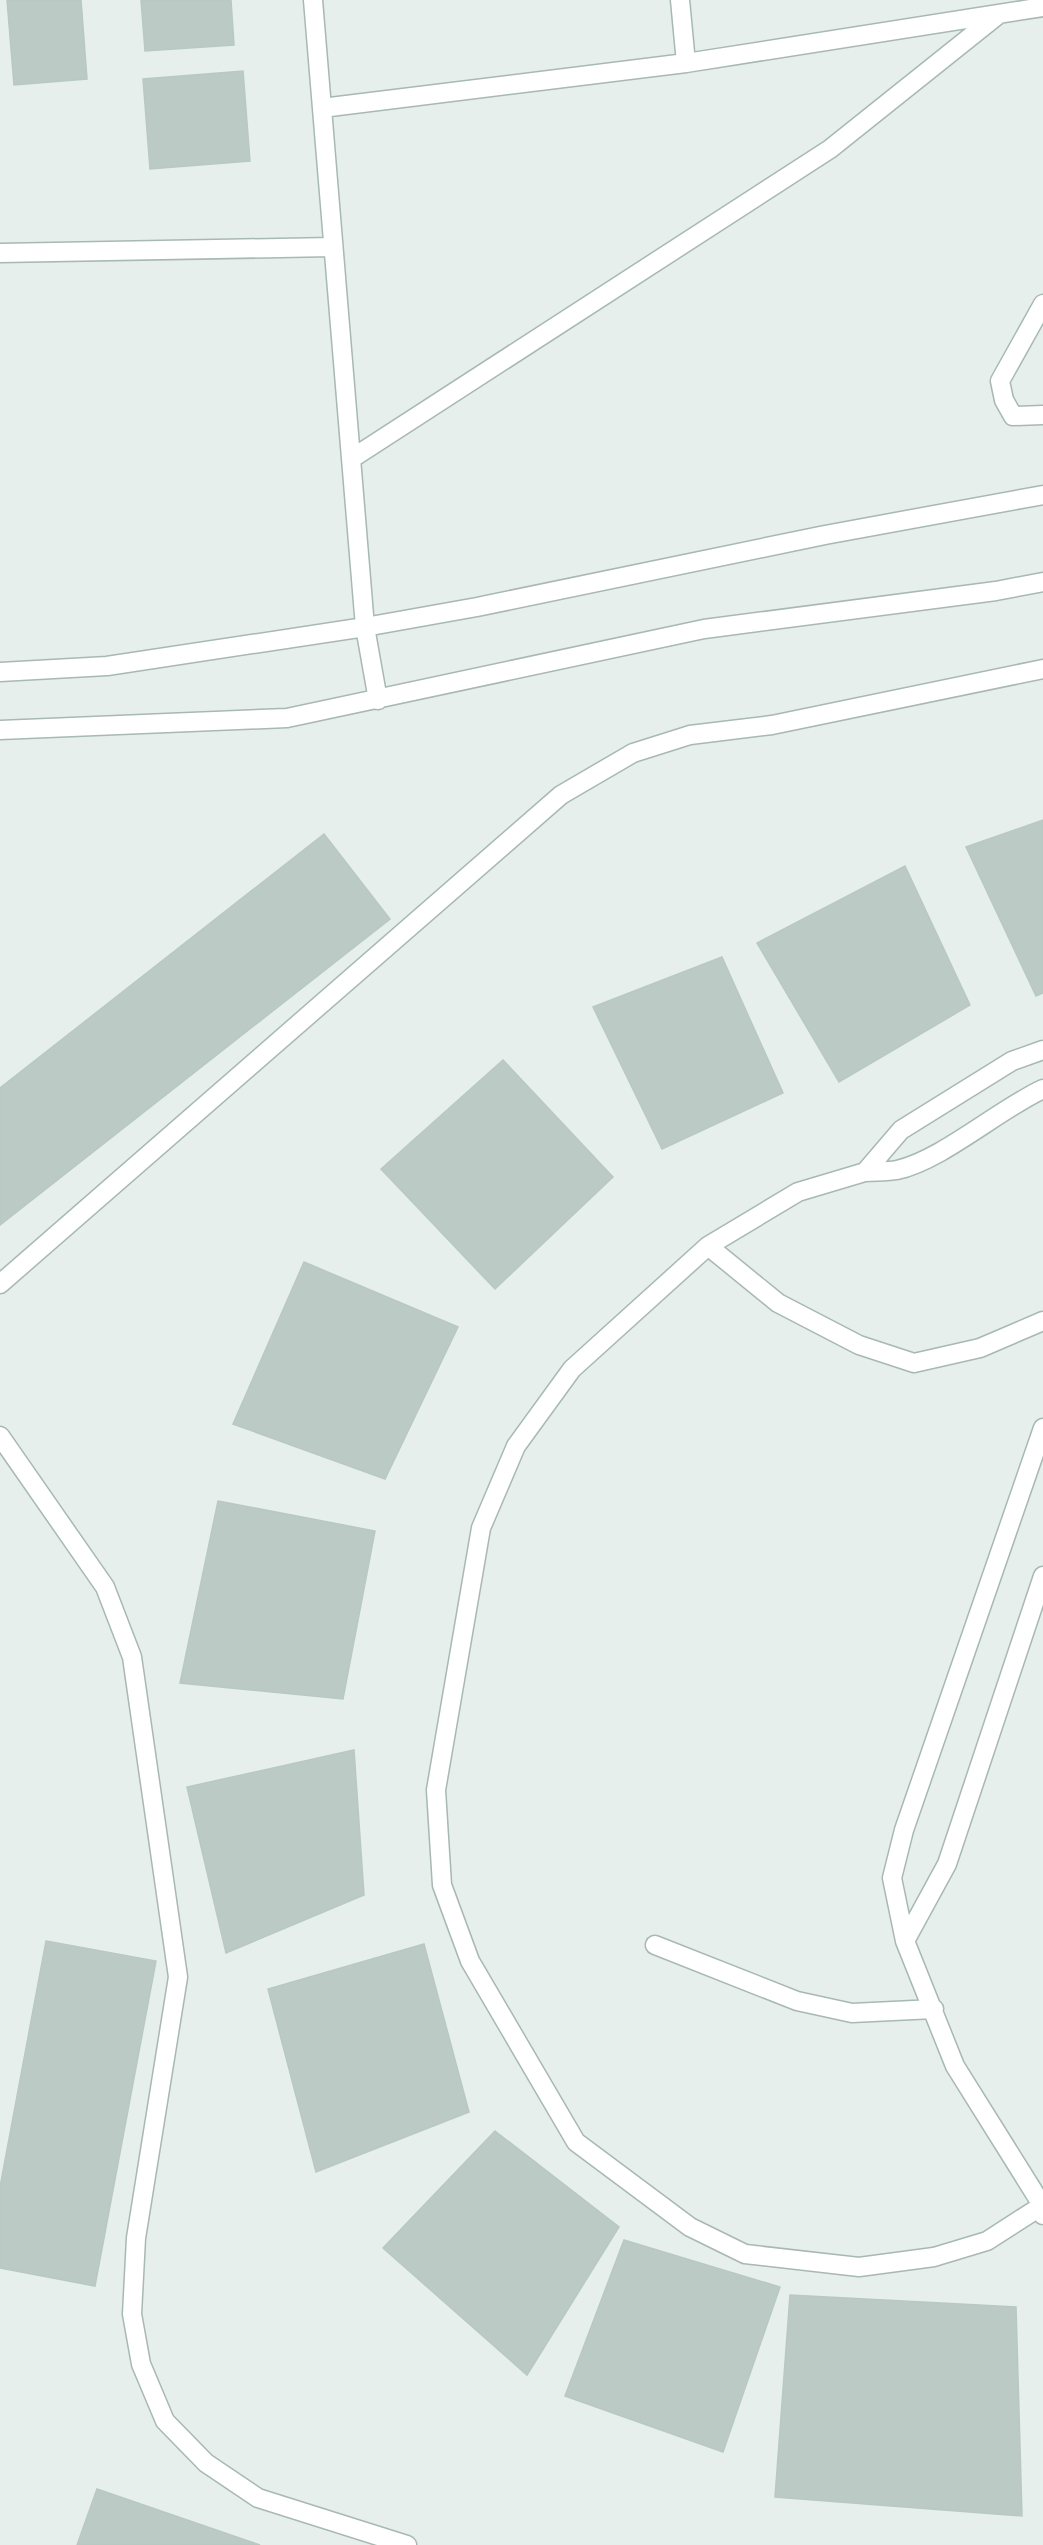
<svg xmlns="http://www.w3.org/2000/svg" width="1043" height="2545" font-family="'Work Sans',sans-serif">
  <rect width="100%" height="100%" fill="#e6efeb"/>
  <!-- building -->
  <path fill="#bbcac4" stroke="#b8c9c2" stroke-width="1.5" d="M7,0H81L87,79L14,85Z
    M141,0H231L234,45L145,51Z
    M243,71L250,161L150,169L143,79Z
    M1043,820V993L1036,996L966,847Z
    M324,834L390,919L0,1225V1088Z
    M905,866L970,1005L839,1082L757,943Z
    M722,957L783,1093L662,1149L593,1007Z
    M503,1060L613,1177L495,1289L381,1169Z
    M304,1262L458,1327L385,1479L233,1424Z
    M218,1501L375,1531L343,1699L180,1683Z
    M354,1750L364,1895L226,1953L187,1787Z
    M46,1941L156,1961L95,2286L0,2268V2187Z
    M424,1944L469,2112L316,2172L268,1989Z
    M495,2131L619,2227L527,2375L383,2248Z
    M624,2240L780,2287L723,2452L565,2396Z
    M790,2295L1016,2307L1022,2516L775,2497Z
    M97,2489L260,2545H77Z"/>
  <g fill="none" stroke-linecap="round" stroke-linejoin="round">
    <!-- lane casing -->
    <g stroke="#a8b8b2" stroke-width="21">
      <path id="lane" d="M1043,304L1000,381L1004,400L1013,416L1043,415"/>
    </g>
    <!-- street casing -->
    <g stroke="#a8b8b2" stroke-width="21">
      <path id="street" d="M313,0L365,627L378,700
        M680,0L686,63
        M322,108L686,63L1043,7
        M0,253L332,247
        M351,459L830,149L999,14
        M0,672L107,666L365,627L477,607L825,535L1043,495
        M0,730L287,718L704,629L996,591L1043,582
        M1043,1050L1012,1061L901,1130L865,1172L798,1192L708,1246L572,1369L516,1446L481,1528L436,1790L442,1885L470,1961L576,2142L690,2227L745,2254L859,2267L934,2257L987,2241L1043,2205
        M865,1172C875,1171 887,1172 897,1170C942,1160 998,1110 1043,1089
        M708,1246L778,1303L859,1345L914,1363L980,1348L1043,1321
        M0,1284L561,795L633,753L690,735L772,725L1043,669
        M0,1436L105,1587L132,1657L178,1977L136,2238L132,2314L141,2364L165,2421L206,2463L258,2498L407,2545
        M905,1941L947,1864L1043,1576
        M655,1945L797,2001L852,2013L934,2009
        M1043,2215L1042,2205L955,2066L905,1941L892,1878L904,1830L1043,1428"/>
    </g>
    <!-- lane -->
    <use href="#lane" stroke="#fff" stroke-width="18"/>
    <!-- street -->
    <use href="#street" stroke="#fff" stroke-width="18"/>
  </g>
</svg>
